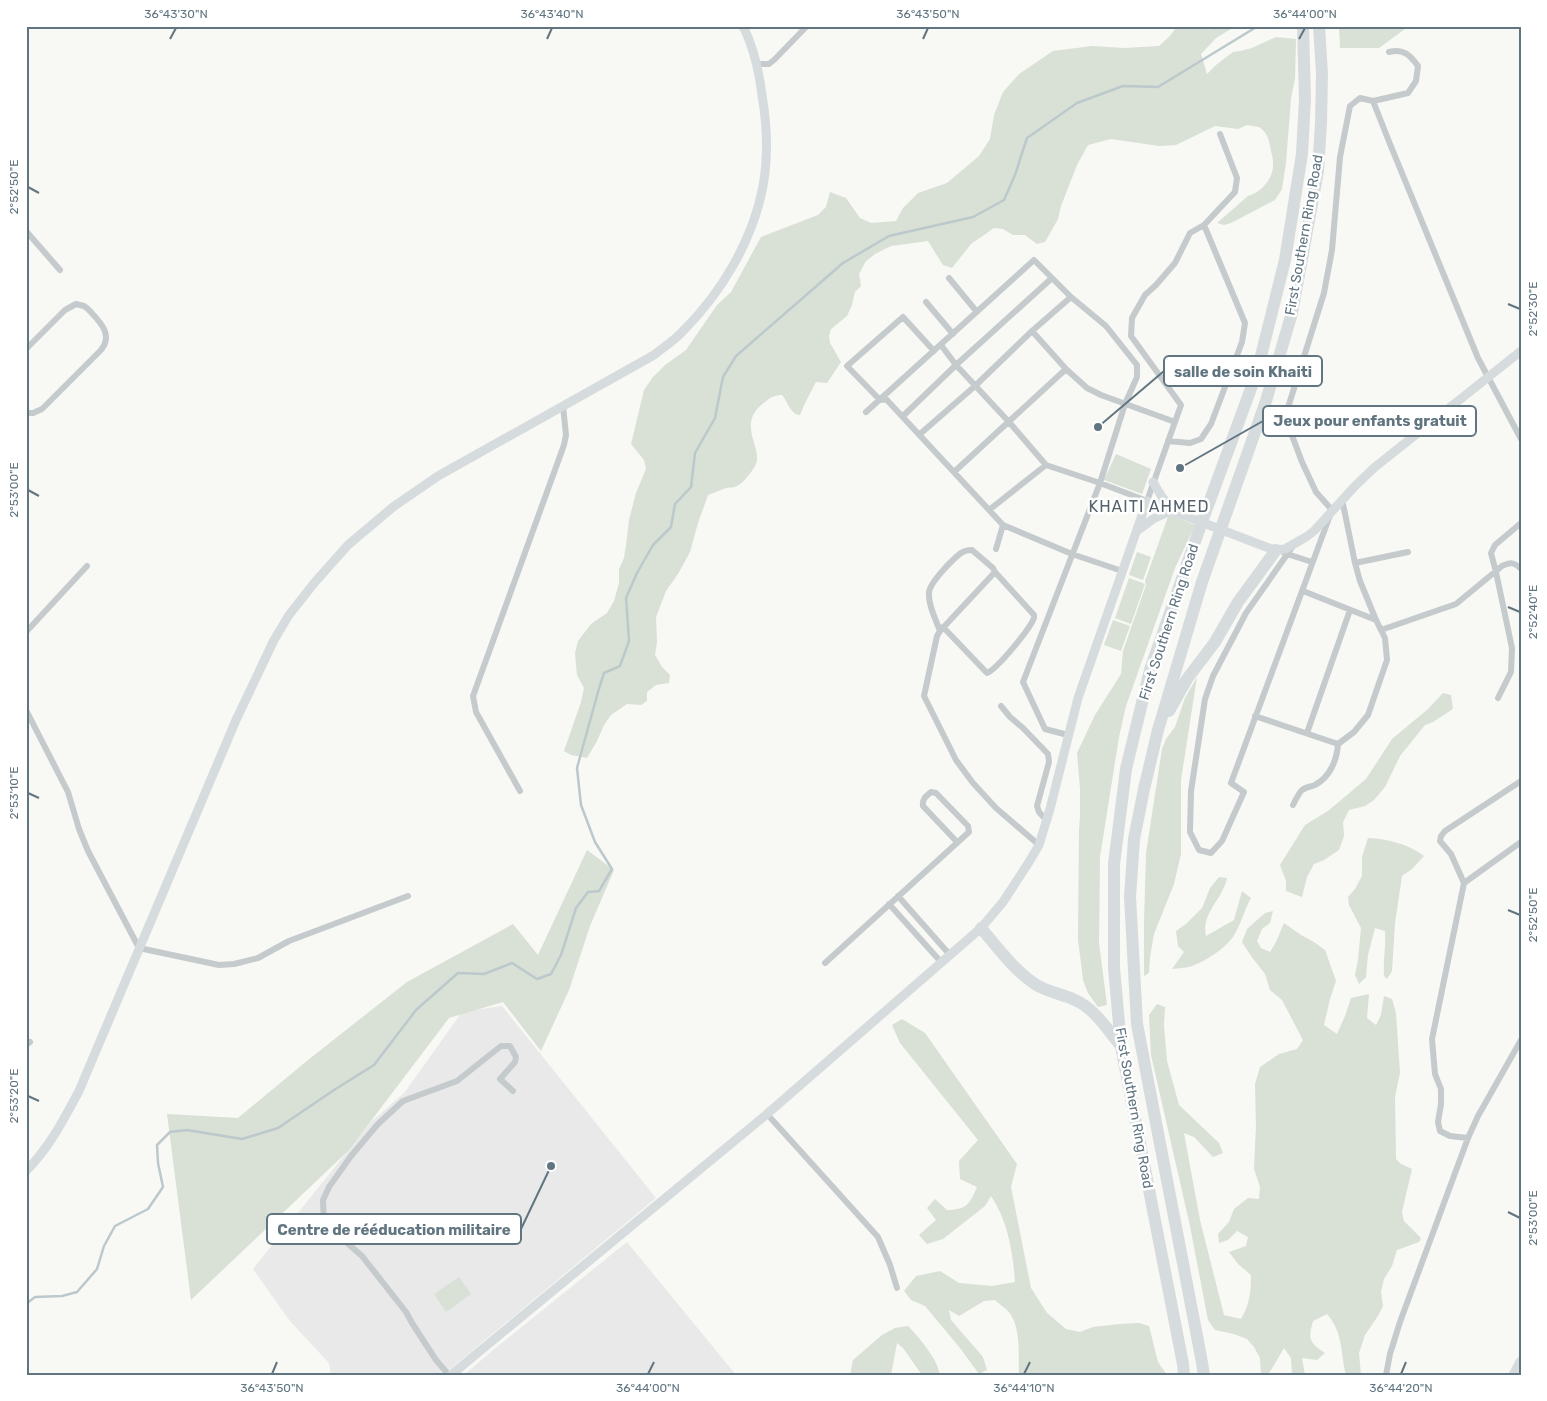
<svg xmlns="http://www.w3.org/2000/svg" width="1547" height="1401" font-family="Rubik,sans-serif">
  <rect width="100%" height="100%" fill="#f8f8f4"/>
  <!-- built -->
  <path fill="#e8e9e8" d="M502,1006L656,1198L443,1375H331L329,1363L290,1321L253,1269L371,1122L405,1092L462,1012Z
    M627,1242L736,1375H464L492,1351Z"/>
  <!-- green -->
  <path fill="#d9e0d5" d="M1177,26H1211L1209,30L1219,26H1236L1216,38L1201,54L1207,74L1216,65L1233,52L1240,51L1252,48L1276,37L1296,39L1295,79L1291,98L1286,163L1282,189L1275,200L1231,223L1224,225L1217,223L1248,196C1262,192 1274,178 1273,163C1273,159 1272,155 1271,151C1269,140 1268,133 1259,127L1247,125L1238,129L1215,126L1176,145L1159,146L1111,139L1088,145L1077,165L1061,206L1058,219L1045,242L1037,244L1025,235H1013L1003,229L994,228L971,244L952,268L943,265L928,241L891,246L875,254L866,261L859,274L861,286L855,292L852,305L847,316L831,329L829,336L830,343L841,362L827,383L816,382L804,405L800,415C790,414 788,402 782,395C774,395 771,397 765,402C734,424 765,449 755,466C751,473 744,482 737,486C734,488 730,487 726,488C720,490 714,493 708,495L698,523L690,552L678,574L666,591L656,617L657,642L655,655L662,667L670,675L669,683L656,685L647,692V701L641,705L627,704L611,715L604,725L597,741L587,758L571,755L564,751L581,702L584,688L577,675L575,653L578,641L591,624L607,613L614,601L619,583V569L624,558L626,545L629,520L636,493L646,469L644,460L631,444L644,390L653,377L665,365L686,350L717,305L731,292L761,237L818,215L826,207L830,192L846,198L860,218L871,223L896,221L903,208L918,193L947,183L979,156L990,139L994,115L1003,92L1019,74L1053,51L1092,46L1124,48L1159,46L1170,36Z
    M1339,26H1409L1379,48H1340Z
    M1116,454L1151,469L1142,494L1104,480Z
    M1169,514L1195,525L1175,568L1126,706L1119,737L1100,857L1099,943L1107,1005L1098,1007L1088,993L1083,980L1078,939L1079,830L1080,817V788L1077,753L1095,715L1121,674L1123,651L1146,585L1145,581Z
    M1137,552L1151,557L1143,580L1129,575Z
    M1129,578L1145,584L1131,624L1115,618Z
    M1113,620L1130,626L1121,651L1104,645Z
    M1197,677L1181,780V854L1174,884L1154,934L1150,957L1149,973L1144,976V923L1146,853L1162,749L1166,739L1175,727L1185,698Z
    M1443,693L1451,695L1453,709L1433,722L1425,725L1400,756L1385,787L1374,800L1365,806L1349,810L1343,822L1344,836L1339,850L1324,860L1314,864L1307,877L1302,897L1286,891V881L1280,865L1305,825L1328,811L1366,779L1392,739L1428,709Z
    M1368,838C1388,839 1408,844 1424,856L1412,869L1402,876L1395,923L1392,971L1387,979L1384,976C1383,961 1386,946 1385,931L1375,928L1368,955L1366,977L1359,984L1355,975L1358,960L1361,928L1349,905L1348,897L1355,889L1362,876V857Z
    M587,850L614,870L590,926L569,990L541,1051L503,1002L449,1018L349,1150L191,1300L167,1114L238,1118L308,1060L407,982L513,924L538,955Z
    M1219,877L1227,878C1223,899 1201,913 1206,936L1234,920L1242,891L1251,898C1244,910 1241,925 1233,937C1224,949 1206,961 1192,966C1186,968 1179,968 1172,969L1184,952L1178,946L1176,931L1186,924L1202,908L1210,888Z
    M1273,911L1270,923L1262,929L1257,941L1261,948L1270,952L1276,942L1284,923L1301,935L1314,942L1325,950L1336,981L1330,999L1324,1025L1337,1034L1345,1016L1351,998L1369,994L1367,1018L1376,1025L1381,1015L1384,996L1392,999L1396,1013L1400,1073L1395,1097L1396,1159L1401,1164L1412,1169L1402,1212L1404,1221L1421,1238L1419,1242L1397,1250L1392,1266L1384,1279L1381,1292L1383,1306L1378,1316L1365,1335L1359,1353L1361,1375H1346C1340,1352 1344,1334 1327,1314L1313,1321C1308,1339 1309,1343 1325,1353L1317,1360L1302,1358L1305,1375H1292L1291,1358L1284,1348L1268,1375H1261L1260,1358L1254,1347L1247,1339L1234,1334L1215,1330L1208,1320L1190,1226L1151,1055L1149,1015L1157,1004L1165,1007L1164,1025L1167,1061L1179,1105L1219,1143L1223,1153L1213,1157L1194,1137L1184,1133L1200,1220L1224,1315L1241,1319C1250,1304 1251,1291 1251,1275L1238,1264L1229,1252L1246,1246L1248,1237L1237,1231L1228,1240L1219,1243L1218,1234L1229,1222L1234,1209L1248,1198L1259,1199L1260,1187L1254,1169L1256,1126L1255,1084L1260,1067L1279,1054L1297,1049L1303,1040L1282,1000L1270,990L1265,974L1251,956L1242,942L1247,929L1265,913Z
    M902,1019L925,1033L1017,1164L1011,1187L1031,1288L1047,1313L1066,1329L1080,1332L1093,1327L1119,1324L1139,1323L1149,1326L1158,1362L1167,1375H1019C1018,1356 1022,1325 1007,1310C1004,1307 999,1304 995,1300L984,1301L959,1316L949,1310L951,1320L983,1357L987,1370L979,1374L960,1348L925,1306L911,1300L904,1291L916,1276L940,1271L959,1283L992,1286L1015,1282C1013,1253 1008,1221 991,1196L985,1206L943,1239L927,1244L919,1235L936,1220L927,1208L935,1199L947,1210C966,1210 970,1204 977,1187L960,1179L959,1161L978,1140L900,1043L892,1025Z
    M459,1277L471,1294L446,1312L434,1294Z
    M908,1326C917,1335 941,1363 939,1375H922L903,1348L897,1343L891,1375H850L853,1360L882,1335L895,1328Z"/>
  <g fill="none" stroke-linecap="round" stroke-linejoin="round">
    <!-- stream -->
    <path stroke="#bcc9cc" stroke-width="2.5" d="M26,1304L35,1297L62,1296L77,1292L97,1269L104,1246L115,1226L148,1209L163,1187L158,1163L157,1145L170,1132L187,1130L242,1139L278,1128L334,1090L374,1065L416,1010L458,973L484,974L512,963L537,979L551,974L561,955L576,908L588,892L599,891L612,869L595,842L581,805L577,768L598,692L604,673L620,666L629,641L626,598L637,573L653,545L671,527L675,504L691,487L695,453L715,418L723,377L736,356L843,263L889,236L973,217L1004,200L1015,175L1027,138L1077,103L1123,86L1158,87L1258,26"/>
    <!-- minor -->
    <path stroke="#c5cacc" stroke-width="6" d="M758,64H769L775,59L807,26
      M1373,101L1408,93L1416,81L1418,66C1410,55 1403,48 1389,52
      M26,231L60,270
      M949,278L977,312
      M926,302L953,334
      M1032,331L1066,369L1087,388L1101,395L1175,422
      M941,345L956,365L1009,422L1046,465
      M26,349L65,310L76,304L84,306L88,309C99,321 114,334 101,350L42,409L33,413H26
      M934,351L903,317L847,366L880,400L886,399L1003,525L1072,554L1122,571
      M866,412L1034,260L1071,297L1106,326L1137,365V377L1125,404L1100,483L1023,682L1045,729L1068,735
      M903,416L956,365L1052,278
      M920,434L975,386L1032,331L1071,297
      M1168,441L1190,443L1201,439L1211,424L1242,342L1245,323L1204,225
      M954,472L1066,369
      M1342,499L1355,563L1360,581L1376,620
      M989,510L1046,465L1100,483L1147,501L1181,405L1131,336L1132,318L1145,295L1156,285L1175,263L1190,233L1204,225L1235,192L1237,178L1220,134
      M1293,546L1246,613L1213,676L1205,699L1191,791L1190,832L1199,850L1211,853L1222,841L1244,792L1231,783L1332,510L1316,492L1302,462L1285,417L1324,293L1332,250L1340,157L1350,106L1360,98L1373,101L1390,144L1478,358L1521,439
      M996,549L1003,525
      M1284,553L1312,562
      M1355,563L1408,552
      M943,627L987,673C997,669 1030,629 1034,618V615L995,572
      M1381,630L1456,604L1502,566C1511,562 1514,562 1521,569
      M940,631C936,620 928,605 929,593C929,583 953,559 961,553C964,551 968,550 972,550L993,568L995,572L940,631L937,636L924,696L956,760L973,783L996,808L1039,845
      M26,632L87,566
      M1498,698L1511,672L1512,648L1496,572L1491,553L1495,545L1521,523
      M1001,706L1010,717L1023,728L1048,754L1049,762L1037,806L1039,812L1047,821
      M26,710L68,792L79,829L88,851L139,948L219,965L234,964L258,958L289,941L408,896
      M1255,716L1338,744L1354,732L1368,715L1387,660L1385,638L1376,620L1303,591
      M1307,733L1350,610
      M520,791L476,712L473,696L564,445L566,435L563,406
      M1293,805C1295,801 1298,795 1301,791C1305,787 1310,787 1315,785C1330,777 1337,760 1338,744
      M1464,883L1521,842
      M898,896L950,955
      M889,904L941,962
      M825,963L969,832L968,826L936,793L931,792C926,796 922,799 923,806L957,842
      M26,1045L30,1042
      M767,1114L878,1237L890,1265L897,1288
      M1468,1138L1450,1136L1440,1131L1438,1122L1441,1104V1089L1435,1074L1432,1039L1464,883L1451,854L1440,841L1441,836L1445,831L1521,781
      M449,1375L436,1360L412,1323L406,1312L362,1256L324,1223L323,1200L329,1187L351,1156L378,1124L403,1101L457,1081L501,1046H510L516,1057L515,1062L500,1079L513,1091
      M1386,1375L1390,1354L1400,1322L1468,1138L1478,1116L1521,1040"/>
    <!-- secondary -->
    <path stroke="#d6dbde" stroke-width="9" d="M1138,530L1153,519L1173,510L1162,497L1153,482
      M26,1171C49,1148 64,1119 79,1091L236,720L274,640L289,615L315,582L348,545L393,507L438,476L654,355C664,347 675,340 683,331C722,292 753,240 763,186C768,158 767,124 762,95C759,71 754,48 743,26
      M451,1375L767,1114L981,928L1003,902L1029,862L1039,845L1050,809L1078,698L1147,501L1266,547L1276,550L1285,549L1306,537L1314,531L1355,486L1375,467L1521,351"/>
    <!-- trunk -->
    <path stroke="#d6dbde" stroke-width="11" d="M1514,1375L1521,1362"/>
    <!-- motorway -->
    <path stroke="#d6dbde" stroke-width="12" d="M1169,711L1187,679L1215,642L1238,602L1276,550
      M981,928C997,947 1014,970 1035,984C1047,992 1062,994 1075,1000C1094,1008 1108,1030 1121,1046
      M1184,1375L1183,1364L1121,1046L1114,968V864L1126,769L1150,670L1199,530L1257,372L1285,260L1302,154L1305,99L1303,26
      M1204,1375L1201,1357L1137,1024L1130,897L1134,839L1144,789L1158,730L1202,582L1266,401L1292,313L1318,171L1321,123L1322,74L1319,26"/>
  </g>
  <!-- ticks -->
  <path fill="none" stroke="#617581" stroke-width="2" d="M170,39L176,28M547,39L552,28M923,39L928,28M1299,39L1305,28M28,187L39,193M1508,304L1520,309M28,490L39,496M1508,607L1520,612M28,793L39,798M1508,910L1520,915M28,1096L39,1101M1508,1212L1520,1218M272,1374L277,1362M648,1374L654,1362M1024,1374L1030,1362M1401,1374L1406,1362"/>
  <g text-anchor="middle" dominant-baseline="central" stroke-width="5" stroke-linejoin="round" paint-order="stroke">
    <!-- street labels -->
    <g font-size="14" fill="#617581" stroke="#fff">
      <text transform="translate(1304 235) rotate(-80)">First Southern Ring Road</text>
      <text transform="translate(1169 622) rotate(-72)">First Southern Ring Road</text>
      <text transform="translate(1134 1108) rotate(80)">First Southern Ring Road</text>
    </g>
    <!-- quarter labels -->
    <g font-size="16" letter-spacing="1" fill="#54626c" stroke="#fff">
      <text x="1149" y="506">KHAITI AHMED</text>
    </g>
  </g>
  <!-- callouts -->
  <path fill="none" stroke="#617581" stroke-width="2" d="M1098 427L1164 371M1180 468L1263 421M551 1166L521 1229"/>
  <g fill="#617581" stroke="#fff" stroke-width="2">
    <circle cx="1098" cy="427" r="5"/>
    <circle cx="1180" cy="468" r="5"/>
    <circle cx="551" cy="1166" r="5"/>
  </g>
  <g fill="#fff" stroke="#617581" stroke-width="2">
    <rect x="1164" y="356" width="158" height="30" rx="5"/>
    <rect x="1263" y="406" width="213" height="30" rx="5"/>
    <rect x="267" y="1214" width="254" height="30" rx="5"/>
  </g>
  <g font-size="15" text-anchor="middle" font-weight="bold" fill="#617581">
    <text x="1243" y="377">salle de soin Khaiti</text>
    <text x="1370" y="426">Jeux pour enfants gratuit</text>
    <text x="394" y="1235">Centre de rééducation militaire</text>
  </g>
  <!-- border -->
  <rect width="1547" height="1401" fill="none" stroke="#ffffff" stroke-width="55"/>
  <rect x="28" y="28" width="1492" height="1346" fill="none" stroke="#617581" stroke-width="2"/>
  <g font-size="12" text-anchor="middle" fill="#617581">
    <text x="176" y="18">36°43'30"N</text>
    <text x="552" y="18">36°43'40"N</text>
    <text x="928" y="18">36°43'50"N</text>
    <text x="1305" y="18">36°44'00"N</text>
    <text transform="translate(14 187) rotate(-90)" y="4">2°52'50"E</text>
    <text transform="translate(1533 309) rotate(-90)" y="4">2°52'30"E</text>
    <text transform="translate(14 490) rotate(-90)" y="4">2°53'00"E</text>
    <text transform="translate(1533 612) rotate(-90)" y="4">2°52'40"E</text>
    <text transform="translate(14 793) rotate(-90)" y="4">2°53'10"E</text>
    <text transform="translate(1533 915) rotate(-90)" y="4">2°52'50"E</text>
    <text transform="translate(14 1096) rotate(-90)" y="4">2°53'20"E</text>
    <text transform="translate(1533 1218) rotate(-90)" y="4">2°53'00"E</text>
    <text x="272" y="1392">36°43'50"N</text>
    <text x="648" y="1392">36°44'00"N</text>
    <text x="1024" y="1392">36°44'10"N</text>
    <text x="1401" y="1392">36°44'20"N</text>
  </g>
</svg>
